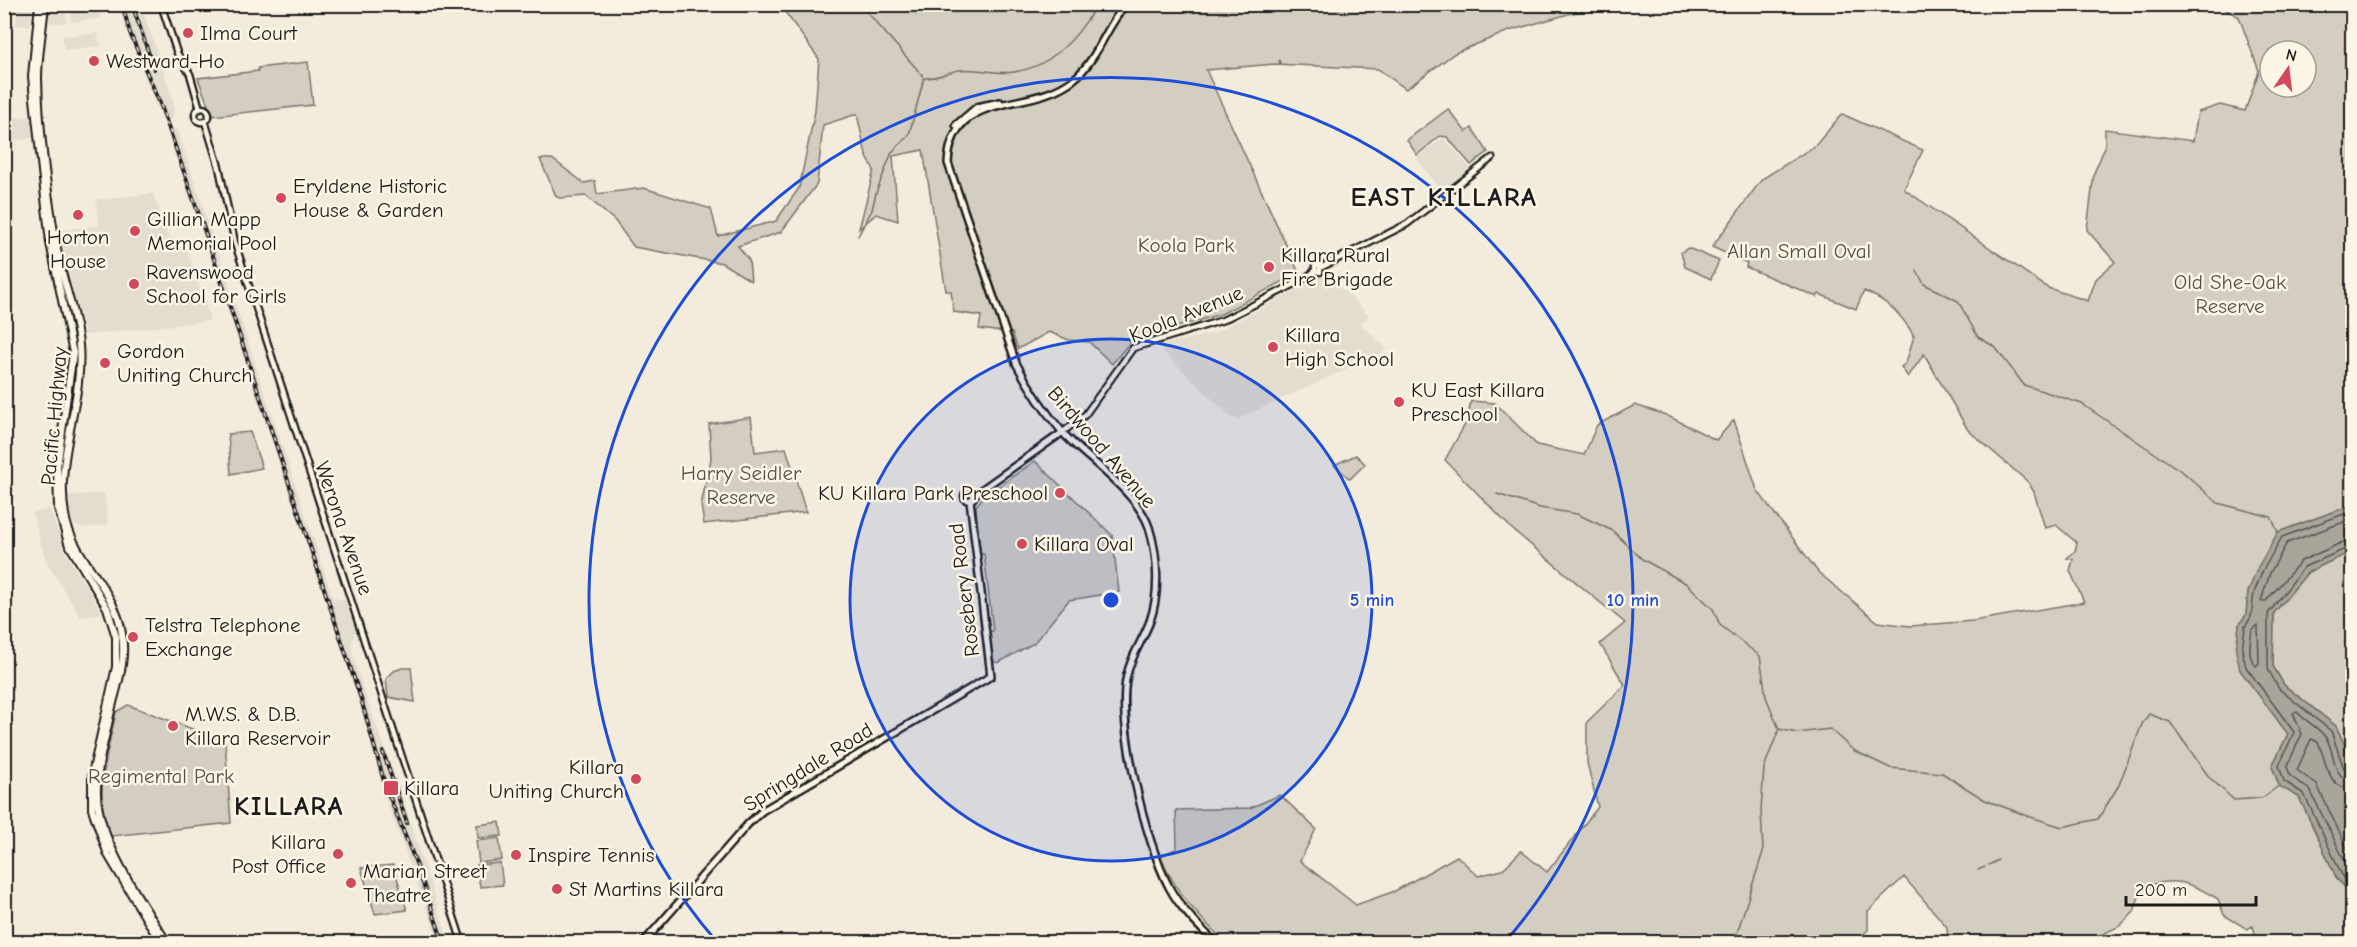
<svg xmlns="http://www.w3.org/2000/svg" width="2357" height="947" font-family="'Comic Neue',sans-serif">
  <rect width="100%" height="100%" fill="#f3ecdd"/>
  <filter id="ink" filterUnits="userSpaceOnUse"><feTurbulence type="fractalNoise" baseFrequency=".0167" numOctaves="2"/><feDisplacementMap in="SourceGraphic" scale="12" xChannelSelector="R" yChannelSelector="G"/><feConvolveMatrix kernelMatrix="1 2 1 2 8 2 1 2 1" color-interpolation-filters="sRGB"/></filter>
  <g filter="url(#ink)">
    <!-- built -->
    <path fill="#e3ddcf" d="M71,4L97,5L102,18L71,22Z
      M18,5H32L31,23L28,26L16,25Z
      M49,5H65L67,22L50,24Z
      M119,5H141L174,102L173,119L164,122L153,99Z
      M97,33L101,46L64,50L62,36Z
      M30,116L33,138L5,142V119Z
      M177,128L333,598L345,600L356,629L351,646L362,686L400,790L449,942H439L385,797L362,709L167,130Z
      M1443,138L1472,170L1449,189H1443L1439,188L1416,158Z
      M153,193L167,234L186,246L210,318L209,321L85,335L62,250L60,230L99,226L96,200Z
      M1326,274L1369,315L1361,324L1387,349L1384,352L1238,419L1231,417L1160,349L1161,345L1214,333Z
      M104,493L108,525L83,528L75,525L70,519L67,496Z
      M50,509L65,551L102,613L80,617L46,561L32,513Z"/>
    <!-- green -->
    <path fill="#d3cec1" stroke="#78756e" stroke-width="1.5" fill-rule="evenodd" d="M780,5H1600L1509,31L1455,53L1406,89L1378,69L1275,64L1206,70L1299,273L1221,314L1132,340L1112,364L1089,342L1069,340L1049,332L1018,349L1012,333L979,329L981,316L954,312L951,291H946L923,150L893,156L898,221L876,214L859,229L874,170L866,155L857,114L823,125L817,184L781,232L738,246L749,260L751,281L722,263L634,247L615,221L586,196L559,198L556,196L540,159H552L584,183L595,181L597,194L644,188L711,209L718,236L776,221L799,188L815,111L819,59Z
      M2199,5H2352V505L2278,532L2248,592L2246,615L2239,625L2240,670L2288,734L2272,766L2279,786L2299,797L2337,879L2352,894V942H2257L2253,926L2247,929L2224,915L2218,899C2188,881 2175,877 2142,887L2134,912L2120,926L2086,942H1948L1947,927L1904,877L1868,911V930L1854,942H1226C1198,917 1174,891 1161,856L1177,848L1176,810L1250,808L1280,795L1316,829L1300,861L1356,905L1395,891L1457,856L1478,876L1502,870L1521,851L1547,872L1598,807L1587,763V722L1625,685L1600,644L1625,623L1512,529L1445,460L1467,421L1471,401L1495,403L1537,445L1584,455L1597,425L1635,405L1666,415L1716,440L1734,420L1757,490L1818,572L1878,622L1910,626L1973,621L2084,602L2070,571L2073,559L2067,558L2075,551L2077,543L2056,525L2045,528L2034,492L2028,482L1968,430L1924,354L1908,377L1901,367L1906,363L1914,336C1901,314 1888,301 1864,291L1856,309L1819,294L1817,297L1746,267L1747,263L1712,247L1762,179L1815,146L1842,114L1923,150L1904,189L2048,288L2088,301L2096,279L2115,262L2087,230L2094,173L2105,147V129L2193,141L2198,112L2220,105L2245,111L2259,71L2239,17L2221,7ZM2270,51H2306V87H2270Z
      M308,62L313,105L212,116L198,78L258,71V68Z
      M1448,109L1466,132L1472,128L1488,152L1471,165L1447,137L1440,136L1417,155L1407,140Z
      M1688,248L1719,261L1711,279L1685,267L1681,252Z
      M751,417L755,452L786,448L806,512L704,524L701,505L711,459L709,424Z
      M250,432L262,468L231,474L228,434Z
      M1356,455L1365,464L1350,479L1334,465Z
      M1035,461L1112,535L1119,592L1069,600L1034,643L998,663L993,661L989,632L993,631L984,554H980L976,506L983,497Z
      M2352,551V778L2345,746L2336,726L2284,685L2273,666L2274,613L2308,572Z
      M402,668H411L415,702L388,697L386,679L394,671Z
      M128,705L225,741L231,823L111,836C92,797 108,752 116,712Z
      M500,822L502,836L478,838L477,825Z
      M499,838L502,860L479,863L476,841Z
      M500,863L503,885L480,887L477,865Z
      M393,865L407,910L375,914L361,868Z"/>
    <!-- water -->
    <path fill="#aaa59b" stroke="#716e68" stroke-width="1.5" d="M2352,505V551L2308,572L2274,613L2273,666L2284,685L2336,726L2345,746L2352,778V894L2337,879L2299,797L2279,786L2272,766L2288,734L2240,670L2236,651L2239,625L2246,615L2248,592L2258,567L2278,532Z"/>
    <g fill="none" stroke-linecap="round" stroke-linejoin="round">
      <!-- shore -->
      <path stroke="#55534f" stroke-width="1.5" d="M2352,511L2282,537L2263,570L2254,593L2251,617L2245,627L2242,650L2246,667L2294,732L2279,766L2284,781L2304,794L2342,875L2352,886
        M2352,519L2287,543L2270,573L2261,601H2266L2301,561L2352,538
        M2352,546L2304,567L2268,614V669L2279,689L2331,731L2344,769L2352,772
        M2258,625L2259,663L2256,666C2247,658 2250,642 2252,630Z
        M2352,780C2331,779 2336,752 2326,738C2320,728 2305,721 2297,712L2293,713L2302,734L2287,766L2290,776L2310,790L2352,876
        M2352,789C2326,788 2327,761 2318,742L2311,739L2297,770L2317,785L2352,859"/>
      <!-- stream -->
      <path stroke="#716e68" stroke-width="1.5" d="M860,4L923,76
        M1279,60L1280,64
        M858,236L872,210L876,193L892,152L909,135L924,78C942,78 945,72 959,70C977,67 996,75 1014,72C1052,67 1079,36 1097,4
        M1917,271L1924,284L1958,301L1978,337L1995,347L2024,385L2082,404L2184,473L2218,503L2271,517L2278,532
        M1497,494L1540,508L1577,514L1613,531L1642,559L1687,584L1713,609L1720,625L1760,656L1766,697L1779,729
        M1989,865L1998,860
        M1978,870L1985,867
        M1632,942L1687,934L1716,942
        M1725,942L1737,933L1763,852L1761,810L1764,768L1779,729L1797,733L1830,729L1853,750L1890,768L1942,773L1985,800L2028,816L2062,827L2098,819L2119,785L2142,724L2149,714L2170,722L2209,777L2234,800L2262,798L2280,785"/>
      <!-- tertiary casing -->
      <g stroke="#1c1c1c" stroke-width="9">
        <path id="tertiary" d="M161,4L177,53L190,74L200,109
          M195 115a7 7 0 1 1 14 0a7 7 0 1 1-14 0Z
          M205,121L219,167L235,243L462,942
          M1322,267L1407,224L1492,158
          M1063,432L1085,415L1133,348L1223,320L1301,281L1315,271L1320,272V265H1315V271"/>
      </g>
      <!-- secondary casing -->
      <g stroke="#1c1c1c" stroke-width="10">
        <path id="secondary" d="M1126,4C1105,28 1098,59 1074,79C1030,115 952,87 948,163L1016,363C1029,388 1045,412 1064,434C1089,461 1137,492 1149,527C1158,556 1160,593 1150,621C1143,640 1131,656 1127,675C1116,722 1146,844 1169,887C1180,908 1198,926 1215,942
          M956,125L977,107L1000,102
          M964.5 496a4.5 4.5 0 1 1 9 0a4.5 4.5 0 1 1-9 0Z
          M974,495L1063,432
          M644,942L748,824L762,811L991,676L970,500"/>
      </g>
      <!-- trunk casing -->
      <g stroke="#1c1c1c" stroke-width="10">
        <path id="trunk" d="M39,4L32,76L34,99L50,243L73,353L57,467L58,508L68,543L107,608L116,637V667L92,774V809L108,855L160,942
          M45,4C43,29 38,54 38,78C39,130 48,198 57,249C62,281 76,312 79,345C84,404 53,461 66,520C76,562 117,591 122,634C127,665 115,690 109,720C104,744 96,769 97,793C97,838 142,904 167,942"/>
      </g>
      <!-- tertiary -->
      <use href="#tertiary" stroke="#fcf5e5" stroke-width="4.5"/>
      <!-- secondary -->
      <use href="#secondary" stroke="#fcf5e5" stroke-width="5"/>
      <!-- trunk -->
      <use href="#trunk" stroke="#fcf5e5" stroke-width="6"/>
      <!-- rail casing -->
      <g stroke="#1c1c1c" stroke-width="4">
        <path id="rail" d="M122,4L130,33L161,106L205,232L361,699L386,788L416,863L443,942
          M132,4L154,69
          M383,752L407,823"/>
      </g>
      <!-- rail -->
      <use href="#rail" stroke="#fcf5e5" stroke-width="1.5" stroke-dasharray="4.5" stroke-linecap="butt"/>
    </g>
  </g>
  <!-- distance rings -->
  <circle cx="1111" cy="600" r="261" fill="#1d4ed8" fill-opacity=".12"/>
  <g fill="none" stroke="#1d4ed8" stroke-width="3">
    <circle cx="1111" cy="600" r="261"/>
    <path d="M717 942A522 522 0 1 1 1505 942"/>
  </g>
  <!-- markers -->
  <g fill="#d1495b" stroke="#fcf5e5" stroke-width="2">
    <circle cx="188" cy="33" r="6"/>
    <circle cx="94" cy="61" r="6"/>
    <circle cx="281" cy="198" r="6"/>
    <circle cx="78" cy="215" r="6"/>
    <circle cx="135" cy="231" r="6"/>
    <circle cx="1269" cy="267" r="6"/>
    <circle cx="134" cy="284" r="6"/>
    <circle cx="1273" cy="347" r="6"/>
    <circle cx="105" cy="363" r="6"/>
    <circle cx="1399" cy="402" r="6"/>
    <circle cx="1060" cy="493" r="6"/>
    <circle cx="1022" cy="544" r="6"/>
    <circle cx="133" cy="637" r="6"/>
    <circle cx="173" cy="726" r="6"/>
    <circle cx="636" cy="779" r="6"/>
    <rect x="383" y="780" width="16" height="16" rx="3"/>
    <circle cx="338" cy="854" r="6"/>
    <circle cx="516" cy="855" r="6"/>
    <circle cx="351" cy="883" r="6"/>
    <circle cx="557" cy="889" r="6"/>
  </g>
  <g text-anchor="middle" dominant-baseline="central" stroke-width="5" stroke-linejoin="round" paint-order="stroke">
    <!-- poi labels -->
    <g font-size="21" fill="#1c1c1c" stroke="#fcf5e5" text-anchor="start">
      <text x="200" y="33">Ilma Court</text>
      <text x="106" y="61">Westward-Ho</text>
      <text x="293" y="186">Eryldene Historic<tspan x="293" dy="24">House &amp; Garden</tspan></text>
      <text x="147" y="219">Gillian Mapp<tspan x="147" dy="24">Memorial Pool</tspan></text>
      <text x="78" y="237" text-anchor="middle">Horton<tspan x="78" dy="24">House</tspan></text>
      <text x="1281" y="255">Killara Rural<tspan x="1281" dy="24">Fire Brigade</tspan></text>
      <text x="146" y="272">Ravenswood<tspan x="146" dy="24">School for Girls</tspan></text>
      <text x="1285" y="335">Killara<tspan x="1285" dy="24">High School</tspan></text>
      <text x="117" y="351">Gordon<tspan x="117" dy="24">Uniting Church</tspan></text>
      <text x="1411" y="390">KU East Killara<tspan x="1411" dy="24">Preschool</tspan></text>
      <text x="1048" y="493" text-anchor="end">KU Killara Park Preschool</text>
      <text x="1034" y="544">Killara Oval</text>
      <text x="145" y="625">Telstra Telephone<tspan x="145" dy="24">Exchange</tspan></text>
      <text x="185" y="714">M.W.S. &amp; D.B.<tspan x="185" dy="24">Killara Reservoir</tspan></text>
      <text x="624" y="767" text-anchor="end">Killara<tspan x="624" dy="24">Uniting Church</tspan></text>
      <text x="404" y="788">Killara</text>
      <text x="326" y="842" text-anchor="end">Killara<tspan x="326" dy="24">Post Office</tspan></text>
      <text x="528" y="855">Inspire Tennis</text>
      <text x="363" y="871">Marian Street<tspan x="363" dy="24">Theatre</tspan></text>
      <text x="569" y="889">St Martins Killara</text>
    </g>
    <!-- park labels -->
    <g font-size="21" fill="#53514e" stroke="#fcf5e5">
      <text x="1186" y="245">Koola Park</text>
      <text x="1799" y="251">Allan Small Oval</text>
      <text x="2230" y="282">Old She-Oak<tspan x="2230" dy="24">Reserve</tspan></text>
      <text x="741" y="473">Harry Seidler<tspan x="741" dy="24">Reserve</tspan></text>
      <text x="161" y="776">Regimental Park</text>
    </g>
    <!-- street labels -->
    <g font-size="21" fill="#1c1c1c" stroke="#fcf5e5">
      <text transform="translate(1186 314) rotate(-22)">Koola Avenue</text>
      <text transform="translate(54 416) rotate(-85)">Pacific Highway</text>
      <text transform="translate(1102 447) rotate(49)">Birdwood Avenue</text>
      <text transform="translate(344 528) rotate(71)">Werona Avenue</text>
      <text transform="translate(964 590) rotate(-97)">Rosebery Road</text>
      <text transform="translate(808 767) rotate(-32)">Springdale Road</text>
    </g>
    <!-- district labels -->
    <g font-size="27" font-weight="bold" letter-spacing="1.5" fill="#1c1c1c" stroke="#fcf5e5">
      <text x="1444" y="197">EAST KILLARA</text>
      <text x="289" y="806">KILLARA</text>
    </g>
  </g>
  <circle cx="1111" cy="600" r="9" fill="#1d4ed8" stroke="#fcf5e5" stroke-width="3"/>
  <g font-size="18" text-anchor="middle" font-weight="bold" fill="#1d4ed8" stroke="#fcf5e5" stroke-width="5" stroke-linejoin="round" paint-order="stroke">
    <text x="1372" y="606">5 min</text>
    <text x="1633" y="606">10 min</text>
  </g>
  <!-- margin -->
  <rect width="2357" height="947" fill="none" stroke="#fcf5e5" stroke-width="24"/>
  <rect x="12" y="12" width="2333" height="923" fill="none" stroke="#1c1c1c" stroke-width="2" filter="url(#ink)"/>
  <!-- north arrow -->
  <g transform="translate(2288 69) rotate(14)"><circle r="28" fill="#fcf5e5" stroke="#a29e95" stroke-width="1.5"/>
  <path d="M0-4.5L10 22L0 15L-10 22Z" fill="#d1495b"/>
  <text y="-9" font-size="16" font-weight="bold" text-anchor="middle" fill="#1c1c1c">N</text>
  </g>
  <!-- scale -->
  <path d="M2126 896v9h130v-9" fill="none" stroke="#1c1c1c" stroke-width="3"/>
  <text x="2135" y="896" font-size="18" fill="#1c1c1c" stroke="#fcf5e5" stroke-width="4.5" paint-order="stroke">200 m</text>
</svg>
